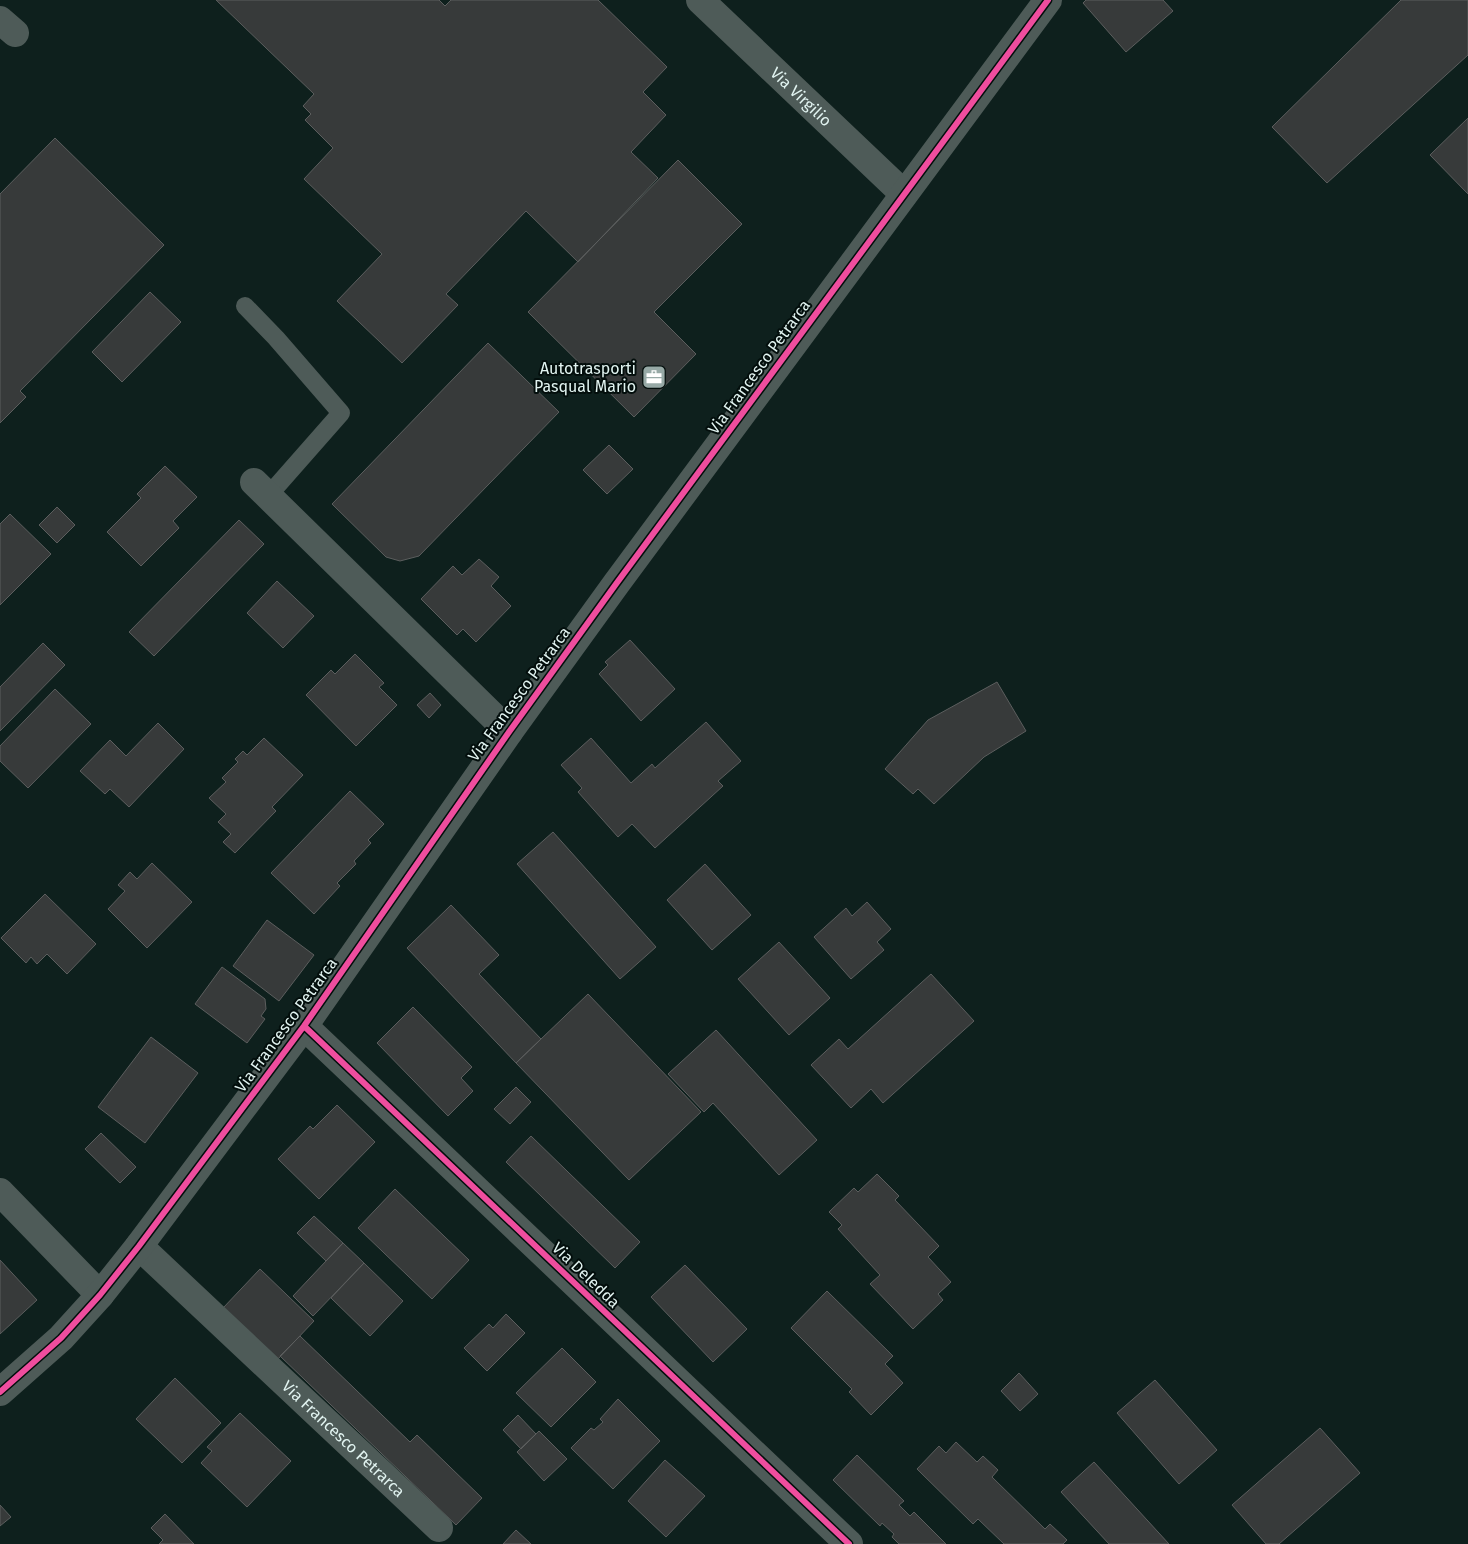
<svg xmlns="http://www.w3.org/2000/svg" width="1468" height="1544" font-family="'Fira Sans',sans-serif">
  <rect width="100%" height="100%" fill="#0e201d"/>
  <!-- building -->
  <path fill="#373a3a" stroke="#5c5e5e" d="M216,0H439L445,6L451,0H598L667,67L643,92L666,115L631,152L658,178L578,262L526,211L446,294L458,305L402,363L337,301L382,254L304,179L333,148L305,120L311,114L303,106L314,94Z
    M1086,0H1163L1173,11L1126,52L1083,3Z
    M1401,0H1468V55L1327,183L1272,127Z
    M1468,118V194L1430,155Z
    M55,138L164,245L20,391L26,397L0,423V194Z
    M678,160L742,224L654,312L696,354L634,417L528,312Z
    M150,292L181,322L122,382L92,352Z
    M488,343L559,412L419,556L400,561L386,557L332,504Z
    M609,445L633,469L607,494L583,470Z
    M165,466L197,497L173,521L179,528L141,566L107,532L141,498L137,494Z
    M57,507L75,525L57,543L39,525Z
    M10,514L51,554L0,605V524Z
    M239,520L264,544L154,656L129,632Z
    M479,559L499,577L491,586L511,606L476,642L463,629L457,635L421,599L453,566L462,575Z
    M277,581L314,616L283,648L247,613Z
    M630,640L675,689L641,721L599,674L608,665L605,662Z
    M43,643L65,665L0,731V687Z
    M355,654L384,683L379,687L397,705L356,746L306,695L331,670L335,674Z
    M997,682L1026,731L984,757L934,804L918,789L913,794L885,769L928,720Z
    M55,689L91,724L28,788L0,761V746Z
    M430,693L441,705L429,718L417,705Z
    M706,722L741,761L718,781L723,786L655,848L632,824L618,837L578,792L582,788L561,765L591,738L631,783L652,764L655,768Z
    M158,723L184,749L129,807L110,789L105,794L80,771L110,740L126,756Z
    M264,738L303,775L272,807L276,811L235,853L223,842L231,834L218,822L226,814L209,798L226,782L222,778L238,762L235,759L243,751L247,755Z
    M350,791L384,824L368,840L371,843L354,861L356,864L337,883L340,886L314,914L271,873Z
    M553,832L656,947L620,979L517,864Z
    M152,863L192,902L147,948L108,909L125,891L118,885L130,872L137,879Z
    M705,864L751,915L712,950L667,900Z
    M45,894L96,944L67,974L47,954L37,964L31,957L26,963L1,938Z
    M867,902L891,929L877,942L884,950L851,979L814,937L846,908L852,916Z
    M451,905L499,955L479,974L541,1039L516,1063L407,948Z
    M267,920L314,955L279,1001L233,966Z
    M779,942L830,998L789,1035L738,979Z
    M222,967L265,999L266,1009L261,1016L265,1019L247,1043L195,1004Z
    M931,974L974,1021L883,1103L871,1089L851,1108L811,1065L839,1039L848,1049Z
    M588,994L701,1112L629,1180L516,1063Z
    M413,1007L472,1067L461,1078L473,1091L448,1116L377,1043Z
    M716,1030L817,1140L779,1175L713,1103L704,1112L668,1074Z
    M151,1037L198,1073L145,1143L98,1107Z
    M516,1087L531,1102L510,1124L494,1109Z
    M337,1105L375,1142L319,1199L278,1159L310,1126L313,1129Z
    M101,1133L136,1167L120,1183L85,1149Z
    M531,1136L640,1242L615,1268L506,1162Z
    M877,1174L899,1196L895,1200L939,1246L928,1257L951,1282L938,1294L943,1300L913,1329L870,1284L880,1275L838,1229L842,1225L829,1212L854,1188L858,1192Z
    M395,1189L469,1260L432,1299L358,1228Z
    M314,1216L343,1243L326,1261L297,1233Z
    M343,1243L364,1263L313,1316L293,1296Z
    M0,1260L37,1300L0,1334Z
    M364,1263L403,1301L370,1336L331,1298Z
    M685,1265L747,1329L713,1362L651,1297Z
    M260,1269L314,1321L277,1360L223,1308Z
    M827,1291L893,1356L885,1364L903,1383L871,1415L849,1392L852,1389L791,1328Z
    M506,1314L525,1333L487,1371L464,1348L489,1324L493,1328Z
    M300,1336L410,1442L417,1435L482,1498L456,1525L280,1356Z
    M562,1348L596,1382L551,1427L516,1393Z
    M1019,1373L1038,1394L1020,1411L1001,1391Z
    M175,1378L221,1423L182,1463L136,1419Z
    M1155,1380L1217,1450L1179,1484L1117,1413Z
    M618,1399L660,1441L613,1489L571,1448L591,1428L594,1430L603,1422L600,1419Z
    M240,1413L291,1461L247,1507L201,1463L212,1451L207,1447Z
    M518,1415L536,1434L521,1449L503,1430Z
    M1320,1428L1360,1473L1279,1544H1266L1232,1505Z
    M539,1431L567,1459L544,1481L517,1452Z
    M956,1442L977,1462L983,1456L998,1470L992,1477L1045,1529L1050,1524L1067,1540L1063,1544H1004L978,1519L973,1524L917,1469L939,1446L946,1453Z
    M857,1455L904,1501L899,1505L910,1516L914,1512L946,1544H899L892,1537L894,1534L882,1523L880,1526L833,1480Z
    M665,1460L705,1496L666,1537L628,1501Z
    M1094,1462L1169,1544H1109L1061,1492Z
    M0,1505L11,1517L0,1526Z
    M165,1514L194,1544H159L163,1540L151,1528Z
    M516,1530L531,1544H503Z"/>
  <g fill="none" stroke-linecap="round" stroke-linejoin="round">
    <!-- service -->
    <path stroke="#4e5b58" stroke-width="18" d="M245,306L276,338L341,413L268,496"/>
    <!-- minor -->
    <g stroke="#4e5b58" stroke-width="28">
      <path id="s1" d="M700,0L904,194"/>
      <path d="M0,20L15,33"/>
      <path d="M254,482L509,732"/>
      <path d="M304,1026L849,1544"/>
      <path d="M0,1192L100,1295"/>
      <path id="s2" d="M139,1246L439,1528"/>
      <path d="M0,1392L61,1338L100,1295L139,1246L304,1026L509,732L616,584L1048,0"/>
    </g>
    <!-- cycleway casing -->
    <g stroke="#030e0c" stroke-width="9">
      <path id="cycleway" d="M304,1026L849,1544
        M0,1392L61,1338L100,1295L139,1246L304,1026L509,732L616,584L1048,0"/>
    </g>
    <!-- cycleway -->
    <use href="#cycleway" stroke="#ef4d9e" stroke-width="6"/>
  </g>
  <!-- icons -->
  <defs>
    <g id="office-square" transform="scale(1.25)"><rect x="-9" y="-9" width="18" height="18" rx="4" fill="#97a9a6" stroke="#030e0c"/><path d="M-6-3h4V-5.5h4V-3h4V5H-6ZM-1-4.5V-3h2v-1.5ZM-6 0V1H6V0Z" fill="#fff"/></g>
  </defs>
  <g fill-rule="evenodd">
    <use href="#office-square" x="654" y="377"/>
  </g>
  <g text-anchor="middle" dominant-baseline="central" stroke-width="4" stroke-linejoin="round" paint-order="stroke">
    <!-- street labels -->
    <g font-size="16" fill="#e1f3f0" stroke="#030e0c">
      <text stroke="none"><textPath href="#s1" startOffset="140">Via Virgilio</textPath></text>
      <text transform="translate(759 367) rotate(-54)">Via Francesco Petrarca</text>
      <text transform="translate(519 694) rotate(-54)">Via Francesco Petrarca</text>
      <text transform="translate(286 1025) rotate(-54)">Via Francesco Petrarca</text>
      <text transform="translate(586 1275) rotate(44)">Via Deledda</text>
      <text stroke="none"><textPath href="#s2" startOffset="281">Via Francesco Petrarca</textPath></text>
    </g>
    <!-- poi labels -->
    <g font-size="16" fill="#e1f3f0" stroke="#030e0c" text-anchor="end">
      <text x="636" y="368">Autotrasporti<tspan x="636" dy="18">Pasqual Mario</tspan></text>
    </g>
  </g>
</svg>
